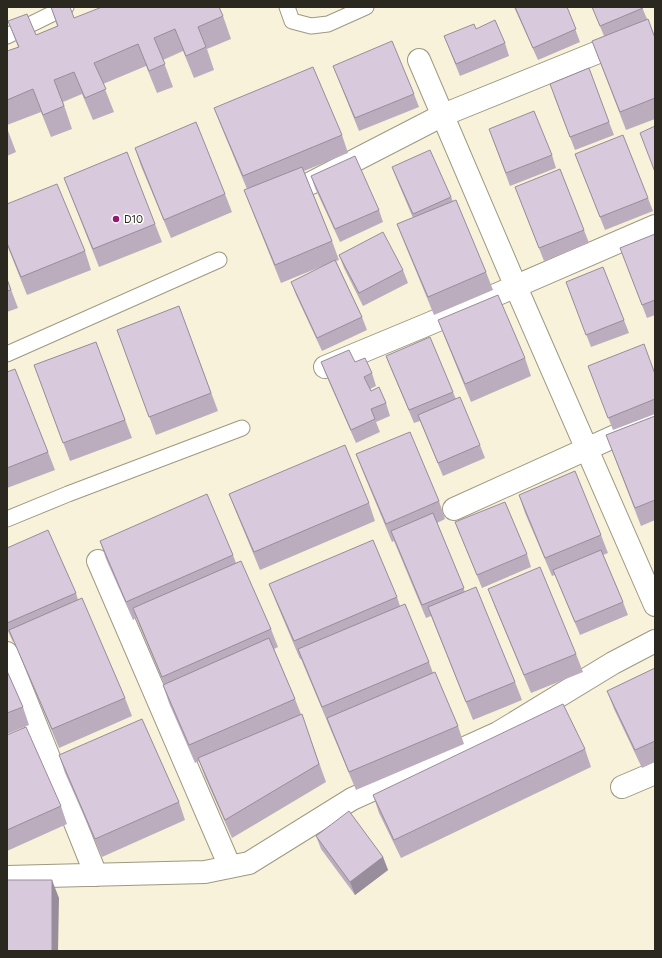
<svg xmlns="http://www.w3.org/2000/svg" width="662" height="958" font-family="Figtree,sans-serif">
  <rect width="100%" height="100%" fill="#f7f2d9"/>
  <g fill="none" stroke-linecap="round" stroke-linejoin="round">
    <!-- service casing -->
    <g stroke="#9d9982" stroke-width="17">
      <path id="service" d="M287,7L292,21L311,26L328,24L366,7
        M7,36L66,7
        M7,354L219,260
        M7,519L68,494L242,428"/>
    </g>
    <!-- minor casing -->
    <g stroke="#9d9982" stroke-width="24">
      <path id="minor" d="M419,60L516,287L655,605
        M311,183L443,115L623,42
        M325,367L431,323L655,226
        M454,509L655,418
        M98,561L230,867
        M7,653L96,875
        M622,787L655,773
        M7,877L205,872L249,863L352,799L498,733L613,663L655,641"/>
    </g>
    <!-- service -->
    <use href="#service" stroke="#fff" stroke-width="15"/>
    <!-- minor -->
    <use href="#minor" stroke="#fff" stroke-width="22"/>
  </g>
  <!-- wall -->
  <path fill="#bbadbe" d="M51,7L74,18L223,16L231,39L207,49L214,70L194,78L183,51L163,60L173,87L157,93L146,66L103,84L114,112L93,120L82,94L63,102L72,129L51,137L41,112L7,125V51L18,47L8,21L36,35L57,26Z
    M514,7H567L580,42L538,60Z
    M592,7H642L655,38V119L626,130L592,41L604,36Z
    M476,29L505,43L509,56L460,76L444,36Z
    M333,66L414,94L419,107L359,131Z
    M554,96L609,122L614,135L575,150Z
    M214,108L342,135L348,153L304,171L332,241L339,260L336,261L362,317L367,330L322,351L296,295L291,282L330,263L281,283L251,208L244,190L247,189L221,126Z
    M7,128L16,152L7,156Z
    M489,129L552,155L556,168L510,186Z
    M135,148L225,194L232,212L171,238L141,166Z
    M575,154L648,198L653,211L605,230Z
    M392,167L451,197L486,272L493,290L434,315L404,242L397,224L413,218L397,180Z
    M311,176L379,210L383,222L340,242L315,188Z
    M64,178L155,224L162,242L99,267L71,196Z
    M515,187L584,230L589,243L544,261Z
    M7,204L85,251L91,270L27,295L7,245Z
    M655,234V315L647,318L620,248Z
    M339,255L403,270L408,283L363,306L344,268Z
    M7,279L18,308L7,312Z
    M566,282L624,320L629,333L591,347Z
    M179,306L218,411L156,435L117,330Z
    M438,320L525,358L531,376L471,402L445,338Z
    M96,342L132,438L70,461L34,365Z
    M386,356L453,392L456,399L480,445L485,458L443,476L420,421L414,423L391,369Z
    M321,362H355L372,373L376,386L370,389L371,391L386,403L390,416L376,422L380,432L356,443L326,375Z
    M588,366L655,374V414L613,430Z
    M7,372L48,452L55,470L7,488Z
    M655,416V520L641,526L606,435Z
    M356,454L439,501L445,519L437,523L465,592L515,682L522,700L473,720L431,616L426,618L394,541L392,542L363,472Z
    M229,494L369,503L375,521L260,570L236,512Z
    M519,495L601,535L608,553L603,555L623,602L628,615L580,635L555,575L552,576L525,513Z
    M455,522L527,554L531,567L482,588Z
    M100,541L233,555L236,563L271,629L278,647L274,649L295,699L308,732L326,782L232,838L205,777L199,761L195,763L169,703L163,685L164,684L136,618L133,620L106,559Z
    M7,548L76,593L78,600L125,698L132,716L59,748L14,641L13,642L7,629Z
    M269,584L397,597L400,606L429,662L433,673L458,726L464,744L356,790L301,659H300L276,602Z
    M488,589L576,654L583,672L531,693L495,607Z
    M655,668V762L642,768L614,709L607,691Z
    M7,671L23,707L29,725L7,734Z
    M7,735L61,806L67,824L7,851Z
    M585,749L591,767L401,858L379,813L373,795Z
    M59,755L179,802L185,820L102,857L65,773Z
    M316,836L383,857L388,870L355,895L321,849Z"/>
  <!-- shaded-wall -->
  <path fill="#988d9b" d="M383,857L388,870L355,895L350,882Z
    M52,880L59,898L58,951H52Z"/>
  <!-- building -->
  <path fill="#d9c9dd" stroke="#988d9b" d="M51,7H70L74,18L102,7H219L223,16L198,27L206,47L186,56L175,29L154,38L165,64L149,71L138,44L94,63L106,89L85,98L74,72L54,80L64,106L43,115L33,89L7,100V51L19,47L8,21L27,14L36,35L58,26Z
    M515,7H567L576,29L533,48Z
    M592,7H642L643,8L600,26Z
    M648,19L655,38V98L620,112L592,41Z
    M495,20L505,43L456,64L444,36L474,24L476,29Z
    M392,41L414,94L355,118L333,66Z
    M313,67L342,135L243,176L214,108Z
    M589,68L609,122L570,137L550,84Z
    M534,111L552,155L506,173L489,129Z
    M196,122L225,194L164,220L135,148Z
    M655,126V172L640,133Z
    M623,135L648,198L600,217L575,154Z
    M430,150L451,197L413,214L392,167Z
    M127,152L155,224L93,249L64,178Z
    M355,156L379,210L335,229L311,176Z
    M302,167L332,241L275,265L244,190Z
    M560,169L584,230L539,248L515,187Z
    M57,184L85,251L21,277L7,243V204Z
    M456,200L486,272L428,297L397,224Z
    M383,232L403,270L359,293L339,255Z
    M655,234V300L642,305L620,248Z
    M335,260L362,317L317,338L291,282Z
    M603,267L624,320L586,335L566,282Z
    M7,279L11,290L7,291Z
    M498,295L525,358L465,384L438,320Z
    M179,306L211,393L149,417L117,330Z
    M430,337L453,392L409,410L386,356Z
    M96,342L125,420L63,443L34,365Z
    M644,344L655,374V399L608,418L588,366Z
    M349,350L355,362L365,358L372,373L364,377L371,391L379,387L386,403L371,409L375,419L351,430L321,362Z
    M15,369L48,452L7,468V372Z
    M460,397L480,445L438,463L418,415Z
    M655,416V500L635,508L606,435Z
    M410,432L439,501L386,524L356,454Z
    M345,445L369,503L254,552L229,494Z
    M575,471L601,535L545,558L519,495Z
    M207,494L233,555L126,602L100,541Z
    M505,502L527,554L477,575L455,522Z
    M433,513L464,588L422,605L391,531Z
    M48,530L76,593L7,623V548Z
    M373,540L397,597L294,641L269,584Z
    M601,550L623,602L575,622L553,570Z
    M241,561L271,629L162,677L133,608Z
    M540,567L576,654L524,675L488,589Z
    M476,587L515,682L466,702L428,607Z
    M82,598L125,698L52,729L9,630Z
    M405,604L429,662L322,707L298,649Z
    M269,638L295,699L189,745L163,685Z
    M655,668V741L635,750L607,691Z
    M7,671L23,707L7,713Z
    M435,672L458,726L349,772L327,718Z
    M563,704L585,749L394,840L373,795Z
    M302,714L319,764L225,820L198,758Z
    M142,719L179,802L95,839L59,755Z
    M26,727L61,806L7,830V735Z
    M349,811L383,857L350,882L316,836Z
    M7,880H52V951H7Z"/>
  <!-- markers -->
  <circle fill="#941974" stroke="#fff" stroke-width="1.5" cx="116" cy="219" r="4"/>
  <g text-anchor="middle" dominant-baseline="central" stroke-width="3" stroke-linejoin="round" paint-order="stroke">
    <!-- poi labels -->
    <g font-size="11" fill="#2a281f" stroke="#fff" text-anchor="start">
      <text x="124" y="219">D10</text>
    </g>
  </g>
  <!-- border -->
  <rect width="662" height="958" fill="none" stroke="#2a281f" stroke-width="16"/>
</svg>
